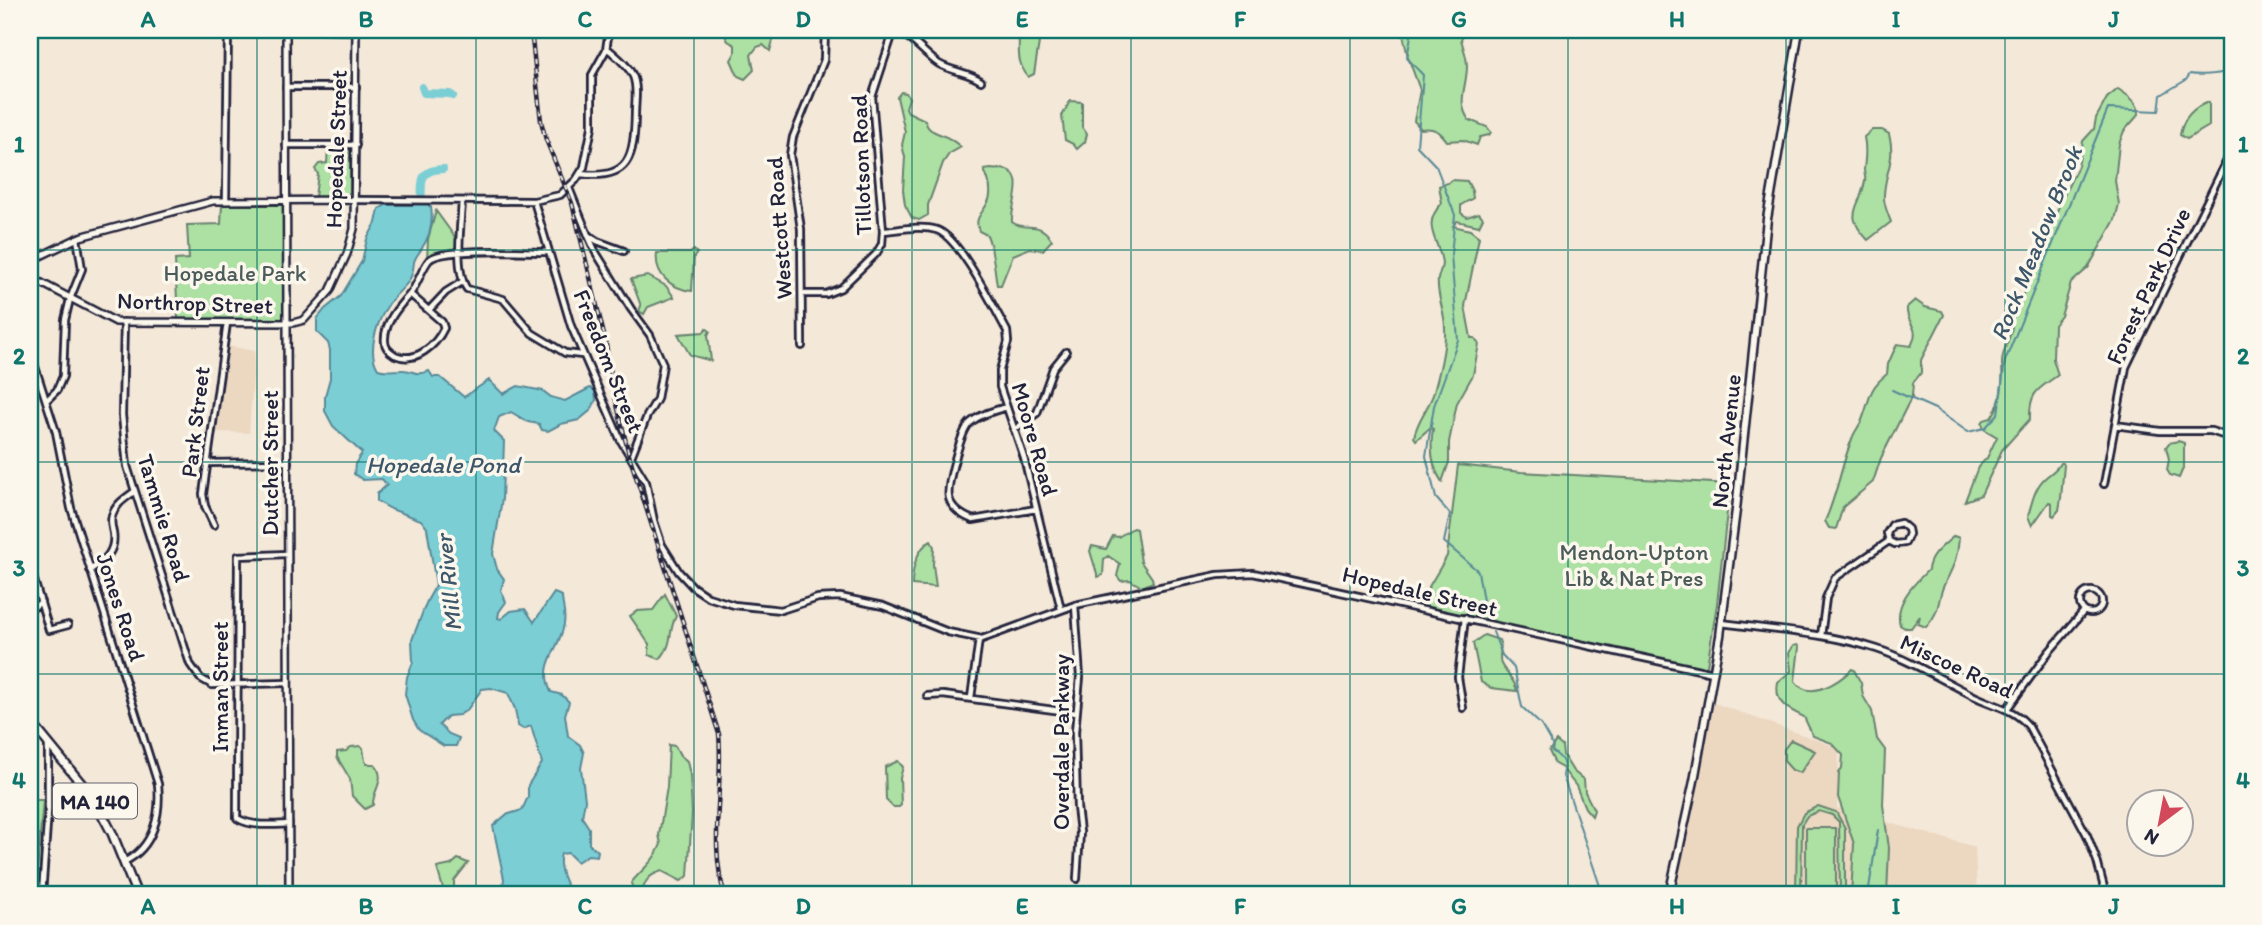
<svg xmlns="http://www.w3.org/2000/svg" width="2262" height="925" font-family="Itim,sans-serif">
  <rect width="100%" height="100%" fill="#f4e8d8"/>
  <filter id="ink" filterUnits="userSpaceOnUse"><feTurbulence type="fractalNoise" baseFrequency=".0143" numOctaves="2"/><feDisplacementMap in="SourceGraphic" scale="14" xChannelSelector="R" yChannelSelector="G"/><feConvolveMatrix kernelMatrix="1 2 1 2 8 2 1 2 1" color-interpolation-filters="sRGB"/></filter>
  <g filter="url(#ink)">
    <!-- built -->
    <path fill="#ecd7c0" d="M228,346L255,351L249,433L217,432Z
      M1714,703L1839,748L1837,808L1975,847L1977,895H1674Z"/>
    <!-- green -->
    <path fill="#ace1a3" stroke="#67826f" stroke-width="2" d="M722,30H780L774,37L770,51L763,45L757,47L751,55L754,70L745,79L738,76L731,60L735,53V45L728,41Z
      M1018,30H1041L1034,74L1028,77C1014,58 1021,50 1018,30Z
      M1402,30H1465L1461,39C1463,48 1467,56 1467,66C1467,87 1456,102 1469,120L1487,127L1491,132L1489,135L1480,137L1477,145L1463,140L1447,141C1440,131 1434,127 1421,129L1414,121L1420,90L1408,57Z
      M2118,89C2127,95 2139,102 2139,114L2124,131L2119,144L2115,181L2119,204L2115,220L2088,268L2071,283L2061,316L2054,325L2053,359L2058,375C2039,389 2029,391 2030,419L2002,450L1981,495L1965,501L1978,467L1987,458L1997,437L1984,429L1982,423L1984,420L1991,418C2003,401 2003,383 2002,363C2002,347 2014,335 2012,320L2020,304L2031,269L2045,248L2060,203L2078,166L2083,141L2094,129L2096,118L2107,98Z
      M901,92L906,93L909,98L906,108L908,112L925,120C928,132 934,131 944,136C950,138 956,143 961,147L949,154L943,163L928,205V215L919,220L912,218L905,205L903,190L905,157L902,145L905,132L897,97Z
      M1070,101L1082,102V127L1087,134L1085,142L1077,149L1073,144L1065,140L1062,116Z
      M2209,102V126L2187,139L2180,135C2183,118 2193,107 2209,102Z
      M1872,130H1882L1889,134C1896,161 1885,171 1884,195C1883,204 1888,214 1891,222L1868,240C1842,213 1860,209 1865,181C1866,176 1864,175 1864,170C1865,157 1867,151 1864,137Z
      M328,147L350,148V192L346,197H333V187L331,186V197H315L318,174L315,169L319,164L327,163Z
      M991,169C995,170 998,169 1002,169C1029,172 1010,206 1012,222C1027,233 1037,218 1052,240L1043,250L1030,248L1013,255L1001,285H997C994,268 994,252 987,235L979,231C974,218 981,215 987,204C993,194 989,180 984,170Z
      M1451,180L1467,181L1472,191L1473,198L1461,205V213L1467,217L1479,213L1483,218L1479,226L1457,221L1453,226L1470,230L1479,237L1465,306L1471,338H1475L1479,344L1473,375L1457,403L1449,442V462L1442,482C1431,466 1430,447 1433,429L1430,428L1416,440L1414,437C1417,420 1429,408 1434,392C1439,373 1446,347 1445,328C1445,311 1436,295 1438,279C1439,273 1442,269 1442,263C1439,239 1420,226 1442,203L1439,186L1448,183Z
      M222,205H283V320H178L175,260L189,259L187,225L221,224Z
      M436,211L457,240L456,247C452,251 435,255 427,259L428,239Z
      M694,250L697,253L694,257L692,291C672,289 654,275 657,253H690Z
      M648,276L666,286L674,297L648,307L644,314L639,311L641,306L631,279Z
      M1915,300L1925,307L1942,311L1944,315L1921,360V373L1913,383L1912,396L1881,458L1873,482L1843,507L1836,529L1829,528L1825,521C1837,495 1841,466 1852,439C1854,432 1859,427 1862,420C1871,398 1867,390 1887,374L1888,364L1897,344L1911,346C1922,325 1905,325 1907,307Z
      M706,328L710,331L708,335L711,361L690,355L678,334L704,332Z
      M2178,441L2184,443V466L2179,478L2170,475L2167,470L2169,459L2166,447L2169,443Z
      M2060,463H2063L2064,465L2061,498L2059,510L2054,516L2052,515V503L2049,502L2032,526L2028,516C2032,503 2034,489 2044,479C2050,473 2056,471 2060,463Z
      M1458,465L1521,472L1730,484L1717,604L1707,666L1702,669L1417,607L1447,556Z
      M1133,528L1136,529L1141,562L1152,578L1153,582L1142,587L1130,580L1121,581L1117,576L1120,564L1108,556L1104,559L1103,575L1098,577L1090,551L1092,546L1106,549L1113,536L1118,537Z
      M1954,536L1959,538C1958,555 1954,566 1946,581C1936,598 1943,609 1926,627L1918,624L1920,616L1911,628H1905L1900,625C1894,603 1914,584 1928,570C1929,555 1944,545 1954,536Z
      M931,541L934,547L933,565L936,587L912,585C912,571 916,548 931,541Z
      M665,594L676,616C667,634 675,641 660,659L649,655V644L630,616L637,611L653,610Z
      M1484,635L1499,640C1503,648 1498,656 1501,664C1506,674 1515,679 1517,691L1491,688L1481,682L1473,643Z
      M1797,645L1799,647L1795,681C1809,702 1839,682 1852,669L1854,670L1861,683L1863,696L1872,711L1877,739L1885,750L1883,805L1889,848L1887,895H1851L1854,844L1838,797L1839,773L1842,768L1843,755L1832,743L1813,736L1804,717C1787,709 1774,703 1778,682L1791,671L1789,653L1793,646Z
      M1791,740L1815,751L1800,773L1792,770L1784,761V749Z
      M1556,741L1562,746L1563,755L1573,771L1584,780L1585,792L1594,810L1592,816L1585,808L1576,786L1562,768L1555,764L1549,751Z
      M669,745L675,746L680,755L687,761L690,775L692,813L688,876L681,881L662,871C649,875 645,880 642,893L635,895L631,883C642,869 655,861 661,844L659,835L667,787Z
      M360,746L363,748L365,761L367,764H374C388,779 372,790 373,805L365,809L352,796L350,779L337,757V752L346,751L351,747Z
      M898,761L903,767L900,778L901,805L899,807H893L886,800L885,767Z
      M30,800H43L35,895H30Z
      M1818,806L1836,812L1845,828V895H1840L1839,822L1832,815L1819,811L1807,816L1802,824L1801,895H1796L1797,826L1804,813Z
      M1806,828H1836V895H1806Z
      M458,859L468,863L454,881V895H445L437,868L451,865Z"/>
    <!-- water -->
    <path fill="#7cced5" stroke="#588997" stroke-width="2" d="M415,198H429V206L431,207C433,221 431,235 422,248C420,252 415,257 414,262C413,270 413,274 408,282C402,290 395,295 390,302C378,319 366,350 378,369C387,372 392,370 401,370C414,369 413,377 429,371L433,377H440L464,397L489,380L503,394L518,386L543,391L551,397L565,401L590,388L595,391L596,400L591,410L579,420L561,424L548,431L542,430L539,424L528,422L511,412L499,417L494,431L504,441L502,499L493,554L497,569L504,579L501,590L506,602L499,612L498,618L501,619L511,611L525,609L534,622L554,593L562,596C562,605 566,614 564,624C560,650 538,663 551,692L562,695L569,702L565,715L568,736L580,745L584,753L581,768L585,800L582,817L589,828V844L598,851L597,856L588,855L577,862L568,853L561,854C557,865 565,888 575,895H502L504,879L493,826L506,815L522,810L528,797V785L542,763L531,726L523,729L518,726L515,709L508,693L491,688L482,689L467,710L459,715L448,716L439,725L449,734L459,738L456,746H444L419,730L413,720L405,694L407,677L413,662L412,640L427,601L436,585L427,528L421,520L391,509L377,501V494L387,485L382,479L363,480L354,474L355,464L362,453L333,426L325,411V396L330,378V350L328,343L317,332V319L325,309L341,296L362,261L367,239L376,223L379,209L386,205H413Z"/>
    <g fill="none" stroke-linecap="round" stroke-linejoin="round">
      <!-- stream -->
      <path stroke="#588997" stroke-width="2" d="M1412,30L1407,58L1423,75L1417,146L1436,166L1455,215L1451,255L1458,340L1434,406L1426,456L1436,498L1450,514L1444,542L1478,571L1486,619
        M1892,390L1935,409L1968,432L1985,428L1998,414L2005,361L2108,109L2159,111L2161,95L2186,80L2190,74C2199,76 2224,74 2232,70
        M1493,632L1502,655L1514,668L1522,707L1541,725L1553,746L1552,751C1562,758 1566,762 1563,776L1603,895
        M1868,895L1878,830"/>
      <!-- river -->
      <path stroke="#7cced5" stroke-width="8" d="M422,87L424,93L450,94L453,96
        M421,208C424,187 414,170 443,169"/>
      <!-- minor casing -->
      <g stroke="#22223b" stroke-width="10">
        <path id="minor" d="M228,30H266
          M320,30L356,31
          M286,87H356
          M286,145H356
          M581,174C630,180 634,157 635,114C635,102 638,87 633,76C628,65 616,56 607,48
          M569,188L588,235L597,241L624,251
          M355,200L534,201L560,195L576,180L584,167L592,127V75L606,50L609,30
          M226,201L228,30
          M462,201C461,223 454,271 467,289L503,299L532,333L565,353L582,355
          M534,201L571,326L621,441L646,482L654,521L662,545L679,572L693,587L708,597L734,605L781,610L818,598L840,597L883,606L948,632L982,639L1075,605L1218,575L1253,573L1713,673
          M883,231C899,230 920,225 937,230C960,238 994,308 1007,331L1008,342L1000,370V387L1024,458L1061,609
          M588,235L595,251L631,309L650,335L663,364L657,399L647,416L631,457
          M410,294C399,306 383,324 385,342C385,348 390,352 395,355C416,364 436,345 444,328L442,322L410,294C418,284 421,270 429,260C441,247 528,252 549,252
          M803,294H826L841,288L876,254L882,244L883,231L872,97L894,30C913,37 923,53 939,64C953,72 968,72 981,81
          M429,310L446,292L462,282
          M124,322L122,415L127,466L190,664L200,678L212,685L288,683
          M802,346L801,229L790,155L793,137L824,60L825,30
          M30,351L56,432L71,508L158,784C161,815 154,847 124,862
          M46,401L57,390L63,376L65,320L70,299L82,269L77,238
          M1006,407C994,411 980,414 970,423C961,431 946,486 949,498C952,509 963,516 973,520L1036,509
          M2115,425L2160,431H2211L2232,438
          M1014,430L1037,413L1053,368L1066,352
          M208,463L288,462
          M2104,484L2126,367L2232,150
          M214,525L205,506L203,494L227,323
          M287,554L238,556L237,818C251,827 273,825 289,824
          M30,567L49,630L68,625
          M90,570C105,561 116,551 113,533C112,527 110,522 112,516C115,504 126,498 135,491
          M2080 602a11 11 0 1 1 22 0a11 11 0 1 1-22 0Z
          M1075,605L1080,677L1075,732L1077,807L1080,832L1077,879
          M30,610L41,602
          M1722,623C1773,630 1827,633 1877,649C1910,660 1942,680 1974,696C1994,706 2016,709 2029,727L2087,835L2097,861L2106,895
          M1821,636L1826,598L1835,578L1889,541L1895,544L1905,543L1909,534L1908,529L1901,523L1892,525L1887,533L1889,541
          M927,696L943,695L1076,713
          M971,698L979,639
          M1463,708L1458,677L1465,618
          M2007,709L2048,653L2084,611
          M42,895L48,810V743"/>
      </g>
      <!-- tertiary casing -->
      <g stroke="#22223b" stroke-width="10">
        <path id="tertiary" d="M286,30L289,895
          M30,261L80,237L213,201L355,200
          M30,277L116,322L293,323L304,320L330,291L347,254L354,229L356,30"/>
      </g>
      <!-- secondary casing -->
      <g stroke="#22223b" stroke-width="11">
        <path id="secondary" d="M1669,895L1694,781L1720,636L1736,510L1767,219L1799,30"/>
      </g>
      <!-- primary casing -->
      <g stroke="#22223b" stroke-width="12">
        <path id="primary" d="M30,721L94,799L112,833L137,895"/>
      </g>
      <!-- minor -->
      <use href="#minor" stroke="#fbf7ec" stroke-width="4.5"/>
      <!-- tertiary -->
      <use href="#tertiary" stroke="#fbf7ec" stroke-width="5"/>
      <!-- secondary -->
      <use href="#secondary" stroke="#fbf7ec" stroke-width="6"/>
      <!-- primary -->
      <use href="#primary" stroke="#fbf7ec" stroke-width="7"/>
      <!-- rail casing -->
      <g stroke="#22223b" stroke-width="4.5">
        <path id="rail" d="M531,30L541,121L546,140L572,203L605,339L614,392L629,455L719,734C724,787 708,844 725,895"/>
      </g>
      <!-- rail -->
      <use href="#rail" stroke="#fbf7ec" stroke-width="2" stroke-dasharray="5" stroke-linecap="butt"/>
    </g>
  </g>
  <!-- grid -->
  <path fill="none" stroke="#0f766e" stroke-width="2" stroke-opacity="0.55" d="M257,30V895M476,30V895M694,30V895M912,30V895M1131,30V895M1350,30V895M1568,30V895M1786,30V895M2005,30V895M30,250H2232M30,462H2232M30,674H2232"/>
  <g text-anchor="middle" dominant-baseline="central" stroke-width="7" stroke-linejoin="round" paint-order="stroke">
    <!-- shield labels -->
    <rect fill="#fbf7ec" stroke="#636270" stroke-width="2" x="53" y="783.5" width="84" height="35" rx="5"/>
    <g font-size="21" font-weight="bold" fill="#22223b">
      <text x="95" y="801">MA 140</text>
    </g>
    <!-- street labels -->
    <g font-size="23" fill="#22223b" stroke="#fbf7ec">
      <text transform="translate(336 149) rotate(-88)">Hopedale Street</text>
      <text transform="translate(861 165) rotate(-92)">Tillotson Road</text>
      <text transform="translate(779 228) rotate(-94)">Westcott Road</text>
      <text transform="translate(2148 286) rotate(-65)">Forest Park Drive</text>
      <text transform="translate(195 303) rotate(2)">Northrop Street</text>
      <text transform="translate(609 361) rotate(68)">Freedom Street</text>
      <text transform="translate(195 422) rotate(-83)">Park Street</text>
      <text transform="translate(1035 439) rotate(74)">Moore Road</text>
      <text transform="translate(1726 441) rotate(-84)">North Avenue</text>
      <text transform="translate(270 463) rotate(-90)">Dutcher Street</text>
      <text transform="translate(164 518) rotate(73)">Tammie Road</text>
      <text transform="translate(1420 591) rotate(13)">Hopedale Street</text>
      <text transform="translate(121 607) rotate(72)">Jones Road</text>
      <text transform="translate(1957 666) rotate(25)">Miscoe Road</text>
      <text transform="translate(220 687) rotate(-90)">Inman Street</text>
      <text transform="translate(1061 742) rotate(-90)">Overdale Parkway</text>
    </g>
    <!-- park labels -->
    <g font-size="23" fill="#4b5b5a" stroke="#fbf7ec">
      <text x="235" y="273">Hopedale Park</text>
      <text x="1634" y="552">Mendon-Upton<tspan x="1634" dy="26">Lib &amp; Nat Pres</tspan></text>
    </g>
    <!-- water labels -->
    <g font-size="24" font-style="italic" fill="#3d5669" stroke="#fbf7ec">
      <text transform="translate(2036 243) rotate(-68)">Rock Meadow Brook</text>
      <text x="443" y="464">Hopedale Pond</text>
      <text transform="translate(448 583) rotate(-96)">Mill River</text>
    </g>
  </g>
  <!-- margin -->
  <rect width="2262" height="925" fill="none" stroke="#fbf7ec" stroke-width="77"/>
  <!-- north arrow -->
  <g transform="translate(2160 823) rotate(212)"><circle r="33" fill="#fbf7ec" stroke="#a4a2a5" stroke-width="2"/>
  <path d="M0-5L12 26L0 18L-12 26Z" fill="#d1495b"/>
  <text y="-10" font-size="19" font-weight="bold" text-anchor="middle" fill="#22223b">N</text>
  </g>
  <rect x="38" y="38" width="2186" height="848" fill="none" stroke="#0f766e" stroke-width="2.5"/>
  <g font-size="23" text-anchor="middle" font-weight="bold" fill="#0f766e">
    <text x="148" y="27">A</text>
    <text x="366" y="27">B</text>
    <text x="585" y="27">C</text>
    <text x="803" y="27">D</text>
    <text x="1022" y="27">E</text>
    <text x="1240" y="27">F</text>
    <text x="1459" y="27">G</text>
    <text x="1677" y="27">H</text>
    <text x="1896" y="27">I</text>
    <text x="2114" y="27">J</text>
    <text x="19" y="152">1</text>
    <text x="2243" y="152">1</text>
    <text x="19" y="364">2</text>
    <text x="2243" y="364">2</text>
    <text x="19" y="576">3</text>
    <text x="2243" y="576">3</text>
    <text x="19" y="788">4</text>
    <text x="2243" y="788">4</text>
    <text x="148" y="914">A</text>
    <text x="366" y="914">B</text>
    <text x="585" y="914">C</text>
    <text x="803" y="914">D</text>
    <text x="1022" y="914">E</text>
    <text x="1240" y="914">F</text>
    <text x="1459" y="914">G</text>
    <text x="1677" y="914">H</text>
    <text x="1896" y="914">I</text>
    <text x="2114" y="914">J</text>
  </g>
</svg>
